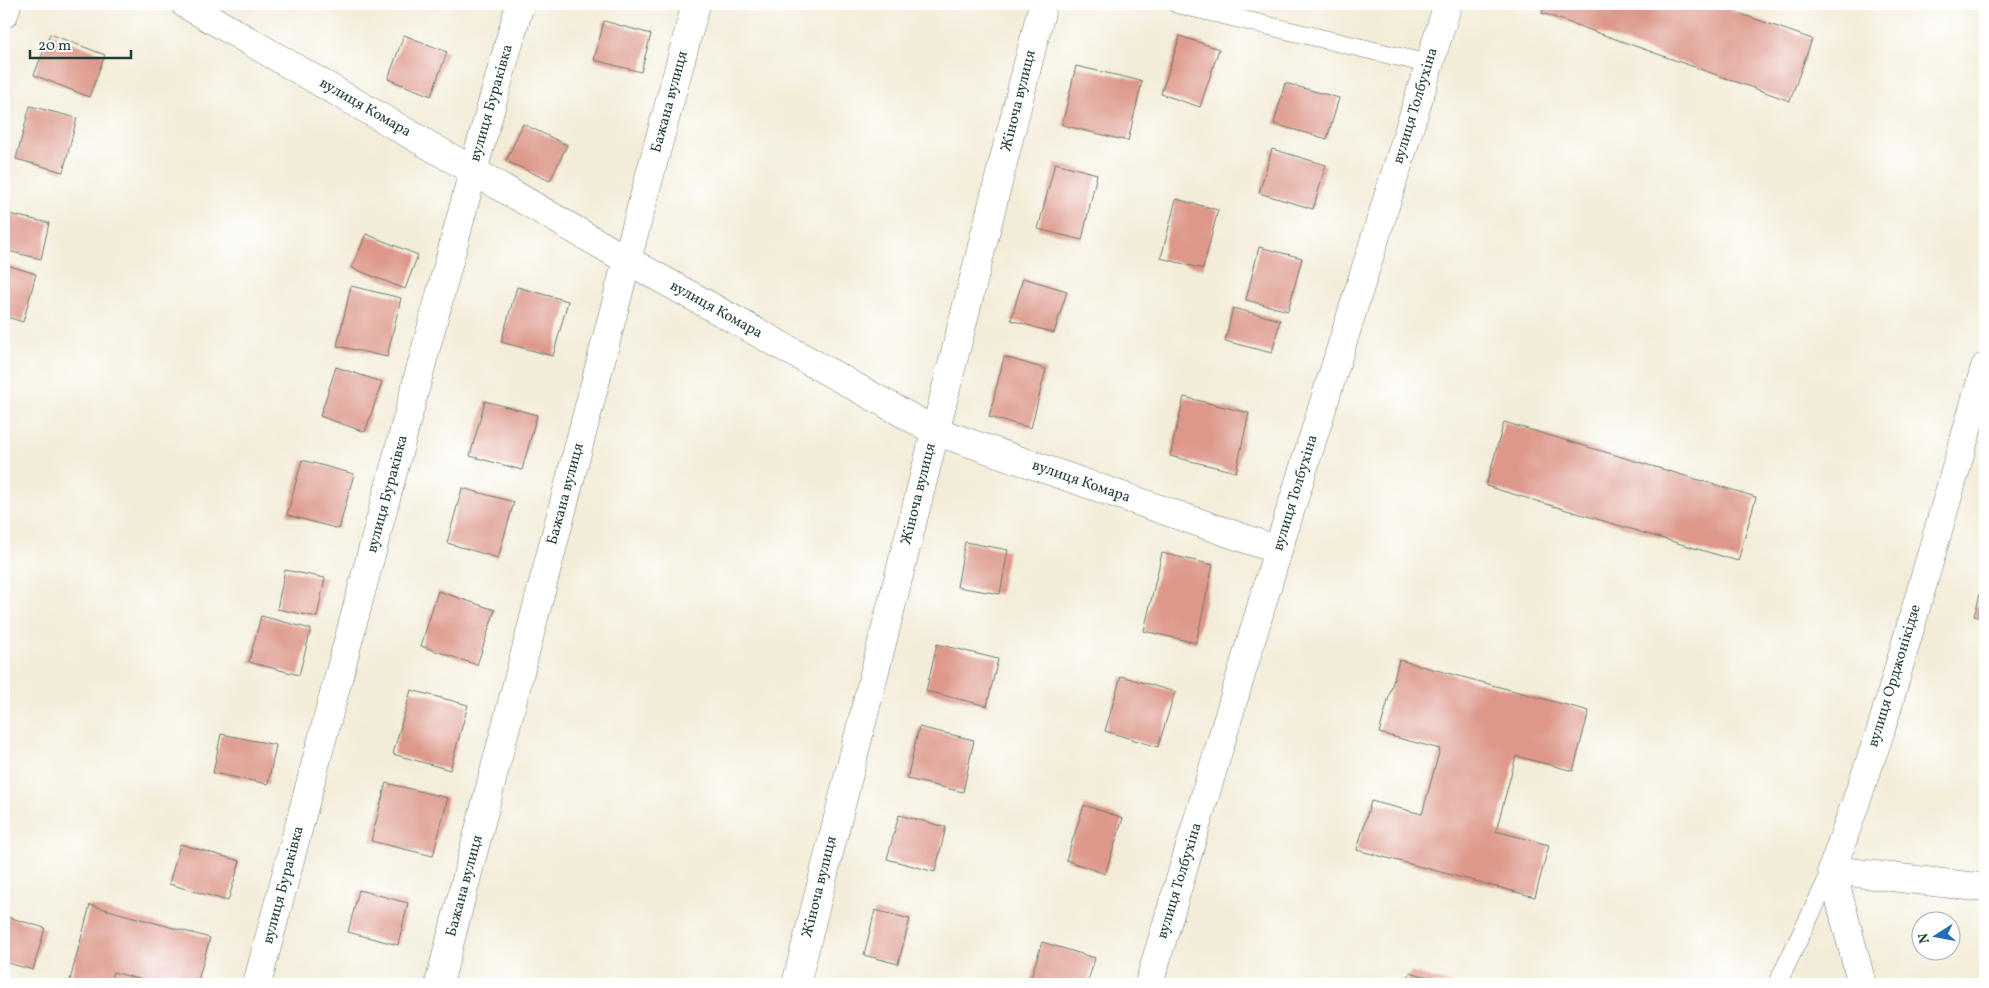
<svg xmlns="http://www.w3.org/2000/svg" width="1989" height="988" font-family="Vollkorn,serif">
  <rect width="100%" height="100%" fill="#fff"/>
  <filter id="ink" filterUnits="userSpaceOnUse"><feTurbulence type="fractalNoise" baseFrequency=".02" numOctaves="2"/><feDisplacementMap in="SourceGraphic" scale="10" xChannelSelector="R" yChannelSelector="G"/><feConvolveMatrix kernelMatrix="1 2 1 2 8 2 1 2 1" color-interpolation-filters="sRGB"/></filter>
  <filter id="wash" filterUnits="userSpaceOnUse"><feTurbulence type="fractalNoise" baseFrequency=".0096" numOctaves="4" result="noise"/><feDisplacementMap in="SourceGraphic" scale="20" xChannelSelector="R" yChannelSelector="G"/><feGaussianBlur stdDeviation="1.12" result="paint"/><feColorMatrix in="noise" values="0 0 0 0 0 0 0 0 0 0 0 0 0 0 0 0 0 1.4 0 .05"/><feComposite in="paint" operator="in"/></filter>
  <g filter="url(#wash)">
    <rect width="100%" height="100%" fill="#f3ecd8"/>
    <g id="blocks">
      <!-- building -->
      <path fill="#dd988a" d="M1546,4H1713L1812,39L1790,101L1542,13Z
        M604,21L651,34L641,72L594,60Z
        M50,34L105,55L89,97L34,75Z
        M404,35L447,52L431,96L388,79Z
        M1180,36L1219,49L1200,107L1161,94Z
        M1076,66L1142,81L1128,141L1062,125Z
        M1285,83L1339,98L1327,139L1274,124Z
        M30,106L77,118L63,172L16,159Z
        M523,124L567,145L550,181L506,161Z
        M1272,149L1326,165L1313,209L1259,193Z
        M1055,163L1097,174L1082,240L1038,229Z
        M1176,199L1218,210L1203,269L1161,258Z
        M4,213L49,223L41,259L4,250Z
        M366,234L418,255L405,289L352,268Z
        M1259,247L1302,258L1288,311L1246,300Z
        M4,264L36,274L23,322L4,316Z
        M1023,278L1067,291L1054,333L1011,320Z
        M351,286L401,298L387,357L337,346Z
        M517,287L568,301L553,356L501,342Z
        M1233,308L1280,320L1272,353L1225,341Z
        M1004,357L1046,369L1031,428L989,417Z
        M336,367L382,382L365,432L320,416Z
        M1184,397L1249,413L1236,472L1170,456Z
        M485,401L537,415L522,470L470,456Z
        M1504,422L1756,497L1738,561L1486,486Z
        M302,460L354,474L339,529L287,515Z
        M462,488L514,502L498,558L447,543Z
        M965,542L1008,550L1000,594L957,587Z
        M1162,553L1213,565L1196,643L1144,631Z
        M285,570L325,578L317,617L277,609Z
        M1985,577V619L1974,616Z
        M438,591L495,610L477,665L421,646Z
        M261,616L311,629L299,675L249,662Z
        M937,644L998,659L987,706L926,691Z
        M1399,660L1589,711L1573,771L1516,756L1496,831L1549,845L1535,897L1357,850L1371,801L1422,814L1440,749L1379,733Z
        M1121,676L1175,692L1158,747L1105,731Z
        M411,690L468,705L450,770L393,754Z
        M919,727L974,740L963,792L907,779Z
        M221,734L276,745L268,784L213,773Z
        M386,783L448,798L433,856L371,841Z
        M1084,805L1123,818L1105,874L1066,860Z
        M899,815L946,827L935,872L887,859Z
        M180,844L240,861L228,901L169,884Z
        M359,890L408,903L398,945L348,932Z
        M90,905L210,938L197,984H157L113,972L109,984H69Z
        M875,910L910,919L898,964L864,955Z
        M4,916L45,928L33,970L4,962Z
        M1042,942L1095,958L1087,984H1029Z
        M1410,972L1451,984H1407Z"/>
    </g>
  </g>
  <g filter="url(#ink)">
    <use href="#blocks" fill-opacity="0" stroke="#697a6d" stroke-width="1"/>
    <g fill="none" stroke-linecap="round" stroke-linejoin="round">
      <!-- lane casing -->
      <g stroke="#697a6d" stroke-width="19">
        <path id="lane" d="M1177,4L1429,64
          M1777,984L1832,870"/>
      </g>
      <!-- street casing -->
      <g stroke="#697a6d" stroke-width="29">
        <path id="street" d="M185,4L627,260L935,431L1278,550
          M4,14L7,4
          M1832,870L1985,888
          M257,984L473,171L520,4
          M439,984L627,260L696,4
          M796,984L1043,4
          M1149,984L1278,550L1448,4
          M1862,984L1832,870L1880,733L1985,367"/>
      </g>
      <!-- lane -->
      <use href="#lane" stroke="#fff" stroke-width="18"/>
      <!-- street -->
      <use href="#street" stroke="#fff" stroke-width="28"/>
    </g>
  </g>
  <g text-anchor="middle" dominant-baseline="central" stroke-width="4" stroke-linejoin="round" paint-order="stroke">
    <!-- street labels -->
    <g font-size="15" fill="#1f3d34" stroke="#fff">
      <text transform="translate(1019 101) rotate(-76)">Жіноча вулиця</text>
      <text transform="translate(670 102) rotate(-75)">Бажана вулиця</text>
      <text transform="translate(492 103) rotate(-74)">вулиця Бураківка</text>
      <text transform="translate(1416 106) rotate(-73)">вулиця Толбухіна</text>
      <text transform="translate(365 108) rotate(30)">вулиця Комара</text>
      <text transform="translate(716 310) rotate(29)">вулиця Комара</text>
      <text transform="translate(1081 482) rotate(19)">вулиця Комара</text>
      <text transform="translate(1296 493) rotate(-73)">вулиця Толбухіна</text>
      <text transform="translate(388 494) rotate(-75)">вулиця Бураківка</text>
      <text transform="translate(566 494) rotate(-75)">Бажана вулиця</text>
      <text transform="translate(919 494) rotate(-76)">Жіноча вулиця</text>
      <text transform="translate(1895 676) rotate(-73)">вулиця Орджонікідзе</text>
      <text transform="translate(1180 881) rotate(-73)">вулиця Толбухіна</text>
      <text transform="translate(284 885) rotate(-75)">вулиця Бураківка</text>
      <text transform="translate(465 886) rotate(-75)">Бажана вулиця</text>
      <text transform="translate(820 887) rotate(-76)">Жіноча вулиця</text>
    </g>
  </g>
  <!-- margin -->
  <rect width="1989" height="988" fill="none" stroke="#fff" stroke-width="20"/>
  <!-- north arrow -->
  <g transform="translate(1936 936) rotate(259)"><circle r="24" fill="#ffffff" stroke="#a5b1ae"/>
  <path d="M0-4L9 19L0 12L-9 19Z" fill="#1f6fb2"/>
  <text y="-8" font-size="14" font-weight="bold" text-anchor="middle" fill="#1f3d34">N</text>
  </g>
  <!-- scale -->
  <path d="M30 50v8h101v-8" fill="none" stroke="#1f3d34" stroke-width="2.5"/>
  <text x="38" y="50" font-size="15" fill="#1f3d34" stroke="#ffffff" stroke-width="4" paint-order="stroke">20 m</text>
</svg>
